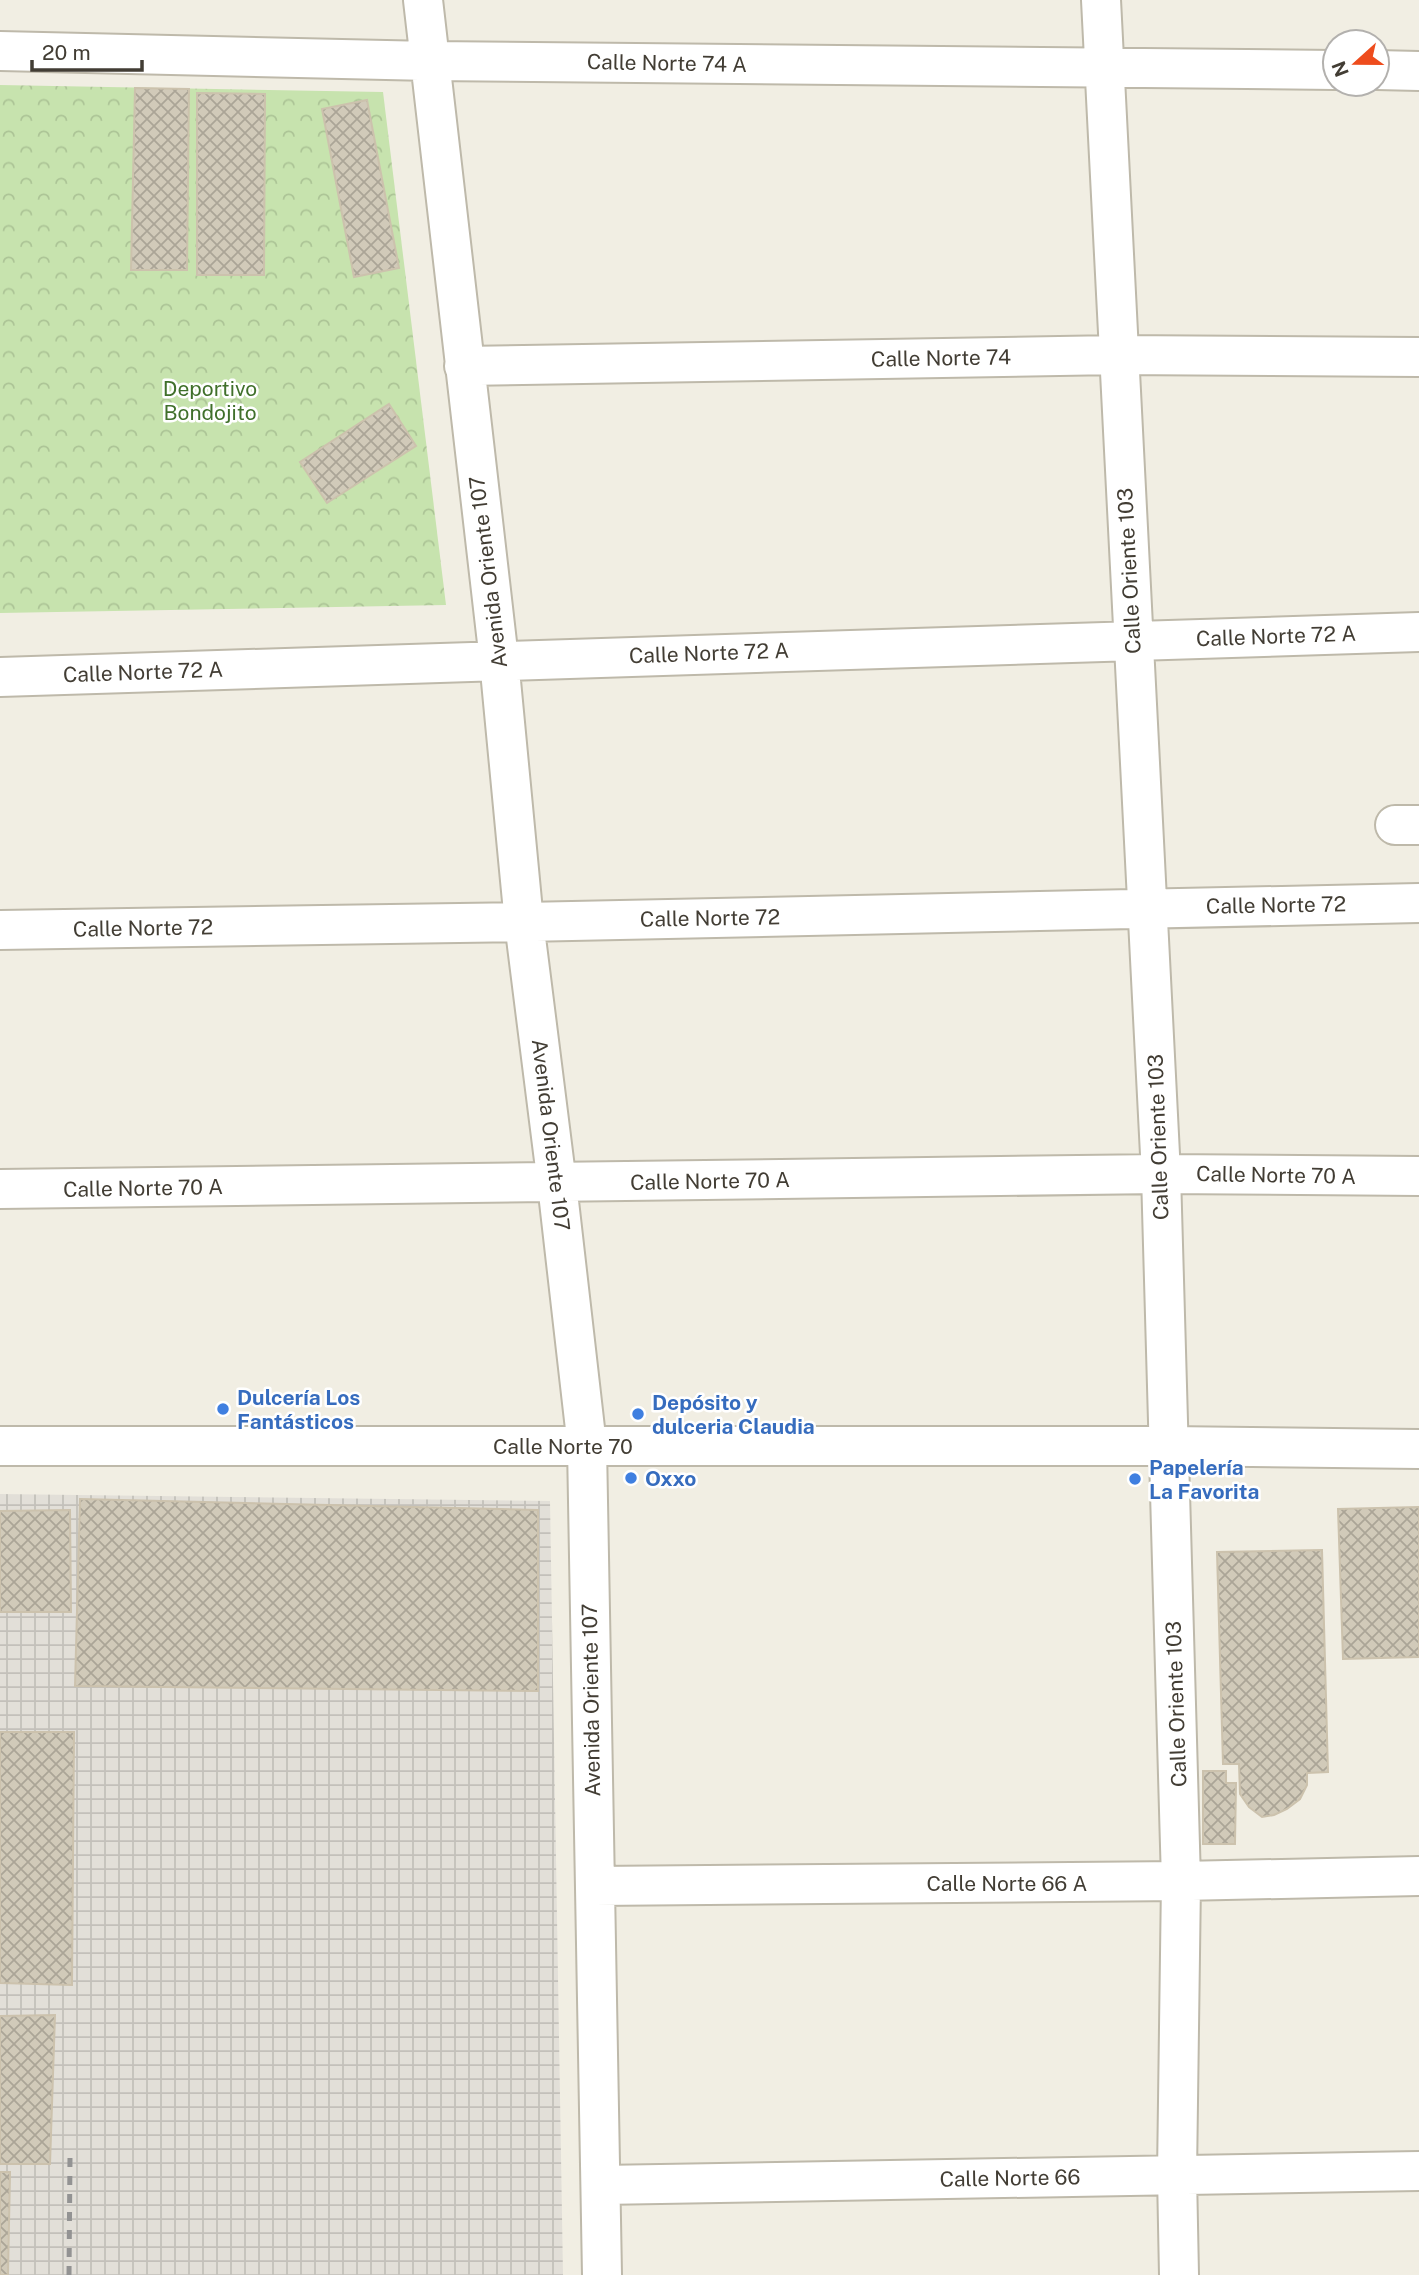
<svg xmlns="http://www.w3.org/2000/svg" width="1419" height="2275" font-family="'Public Sans',sans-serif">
  <defs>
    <pattern id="industrial-grid" width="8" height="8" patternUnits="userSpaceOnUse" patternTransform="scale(1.75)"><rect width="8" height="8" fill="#e2dfd8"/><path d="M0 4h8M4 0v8" fill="none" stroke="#c3c0ba"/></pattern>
    <pattern id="park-crowns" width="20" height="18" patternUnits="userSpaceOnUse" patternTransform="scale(1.75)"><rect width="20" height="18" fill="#c7e3ae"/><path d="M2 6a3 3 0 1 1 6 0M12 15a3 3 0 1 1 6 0" fill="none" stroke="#acc496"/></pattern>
    <pattern id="building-cross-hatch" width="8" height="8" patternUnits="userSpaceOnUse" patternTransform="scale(1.75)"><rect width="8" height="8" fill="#d1cab9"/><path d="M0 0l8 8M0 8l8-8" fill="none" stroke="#aba597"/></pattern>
  </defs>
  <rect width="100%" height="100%" fill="#f1eee3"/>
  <!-- industrial -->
  <path fill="url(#industrial-grid)" d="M0,1494L550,1501L563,2275H0Z"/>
  <!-- park -->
  <path fill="url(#park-crowns)" d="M0,85L383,92L446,605L0,613Z"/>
  <!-- building -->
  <path fill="url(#building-cross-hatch)" stroke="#ccc2ad" stroke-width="2" d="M135,88L189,89L187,270H131Z
    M197,93L265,94L264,275H197Z
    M367,100L399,268L354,277L322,109Z
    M389,404L416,446L327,503L300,462Z
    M80,1499L538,1510V1691L75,1686Z
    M1419,1507V1657L1343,1659L1338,1509Z
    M70,1510L71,1612H0V1511Z
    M1322,1550L1328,1772L1307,1773V1785L1300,1799L1287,1809L1274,1815L1262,1817L1249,1807L1240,1794L1239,1764H1223L1217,1552Z
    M0,1732H74L72,1985L0,1983Z
    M1203,1771H1226V1783H1236L1235,1844H1203Z
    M55,2015L50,2164H0V2016Z
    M0,2172H10L8,2275H0Z"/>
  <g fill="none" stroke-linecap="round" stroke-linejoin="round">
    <!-- minor casing -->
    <g stroke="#beb9aa" stroke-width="42">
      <path id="minor" d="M423,0L499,660L524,922L557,1184L587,1446L602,2275
        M1101,0L1161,1174L1181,1881L1177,2175L1179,2275
        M0,51L430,61L1335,70
        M1377,70L1419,71
        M464,366L1117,355L1419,357
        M0,677L1419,632
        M1395,825H1419
        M0,930L524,922L1419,903
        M0,1189L1161,1174L1419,1176
        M0,1446H1169L1419,1449
        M595,1886L1181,1881L1419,1876
        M601,2185L1419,2171"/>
    </g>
    <!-- minor -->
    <use href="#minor" stroke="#fff" stroke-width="38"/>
    <!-- rail -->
    <path stroke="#939393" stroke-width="5" stroke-dasharray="9 9" stroke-linecap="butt" d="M69,2275L70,2157"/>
  </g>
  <!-- markers -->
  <g fill="#3f7fe0" stroke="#fff" stroke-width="2.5">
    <circle cx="223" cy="1409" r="7"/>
    <circle cx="638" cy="1414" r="7"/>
    <circle cx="631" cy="1478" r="7"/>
    <circle cx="1135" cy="1479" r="7"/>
  </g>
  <g text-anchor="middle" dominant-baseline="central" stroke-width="5" stroke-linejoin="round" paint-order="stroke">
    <!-- street labels -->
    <g font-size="21" fill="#423d34" stroke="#fff">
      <text transform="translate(667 63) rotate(1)">Calle Norte 74 A</text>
      <text transform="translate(941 358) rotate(-1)">Calle Norte 74</text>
      <text transform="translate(1129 571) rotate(-93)">Calle Oriente 103</text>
      <text transform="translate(488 572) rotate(-97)">Avenida Oriente 107</text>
      <text transform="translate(1276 636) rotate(-2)">Calle Norte 72 A</text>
      <text transform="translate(709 653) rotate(-2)">Calle Norte 72 A</text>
      <text transform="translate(143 672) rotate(-2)">Calle Norte 72 A</text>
      <text transform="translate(1276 905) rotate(-1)">Calle Norte 72</text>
      <text transform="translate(710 918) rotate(-1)">Calle Norte 72</text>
      <text transform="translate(143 928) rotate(-1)">Calle Norte 72</text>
      <text transform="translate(551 1135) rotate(83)">Avenida Oriente 107</text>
      <text transform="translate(1158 1137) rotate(-92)">Calle Oriente 103</text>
      <text transform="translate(1276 1175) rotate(1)">Calle Norte 70 A</text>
      <text transform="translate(710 1181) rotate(-1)">Calle Norte 70 A</text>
      <text transform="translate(143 1188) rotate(-1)">Calle Norte 70 A</text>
      <text x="563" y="1446">Calle Norte 70</text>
      <text transform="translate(591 1700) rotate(-91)">Avenida Oriente 107</text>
      <text transform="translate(1176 1704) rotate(-92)">Calle Oriente 103</text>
      <text x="1007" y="1883">Calle Norte 66 A</text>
      <text transform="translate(1010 2178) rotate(-1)">Calle Norte 66</text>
    </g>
    <!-- park labels -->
    <g font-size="21" fill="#40702b" stroke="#fff">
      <text x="210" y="388">Deportivo<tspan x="210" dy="24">Bondojito</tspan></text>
    </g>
    <!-- shop labels -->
    <g font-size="21" font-weight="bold" fill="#366cbe" stroke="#fff" text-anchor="start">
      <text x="237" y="1397">Dulcería Los<tspan x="237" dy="24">Fantásticos</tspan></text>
      <text x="652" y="1402">Depósito y<tspan x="652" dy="24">dulceria Claudia</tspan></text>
      <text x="1149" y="1467">Papelería<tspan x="1149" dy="24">La Favorita</tspan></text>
      <text x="645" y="1478">Oxxo</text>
    </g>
  </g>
  <!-- north arrow -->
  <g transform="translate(1356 63) rotate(249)"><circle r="33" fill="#ffffff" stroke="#b3b1ae" stroke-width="2"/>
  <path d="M0-5L12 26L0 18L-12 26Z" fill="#ee4c1d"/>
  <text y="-10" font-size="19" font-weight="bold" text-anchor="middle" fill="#423d34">N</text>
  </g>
  <!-- scale -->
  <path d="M32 60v10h110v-10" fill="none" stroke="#423d34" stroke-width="3.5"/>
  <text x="42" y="60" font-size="21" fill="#423d34" stroke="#ffffff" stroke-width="5" paint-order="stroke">20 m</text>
</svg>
